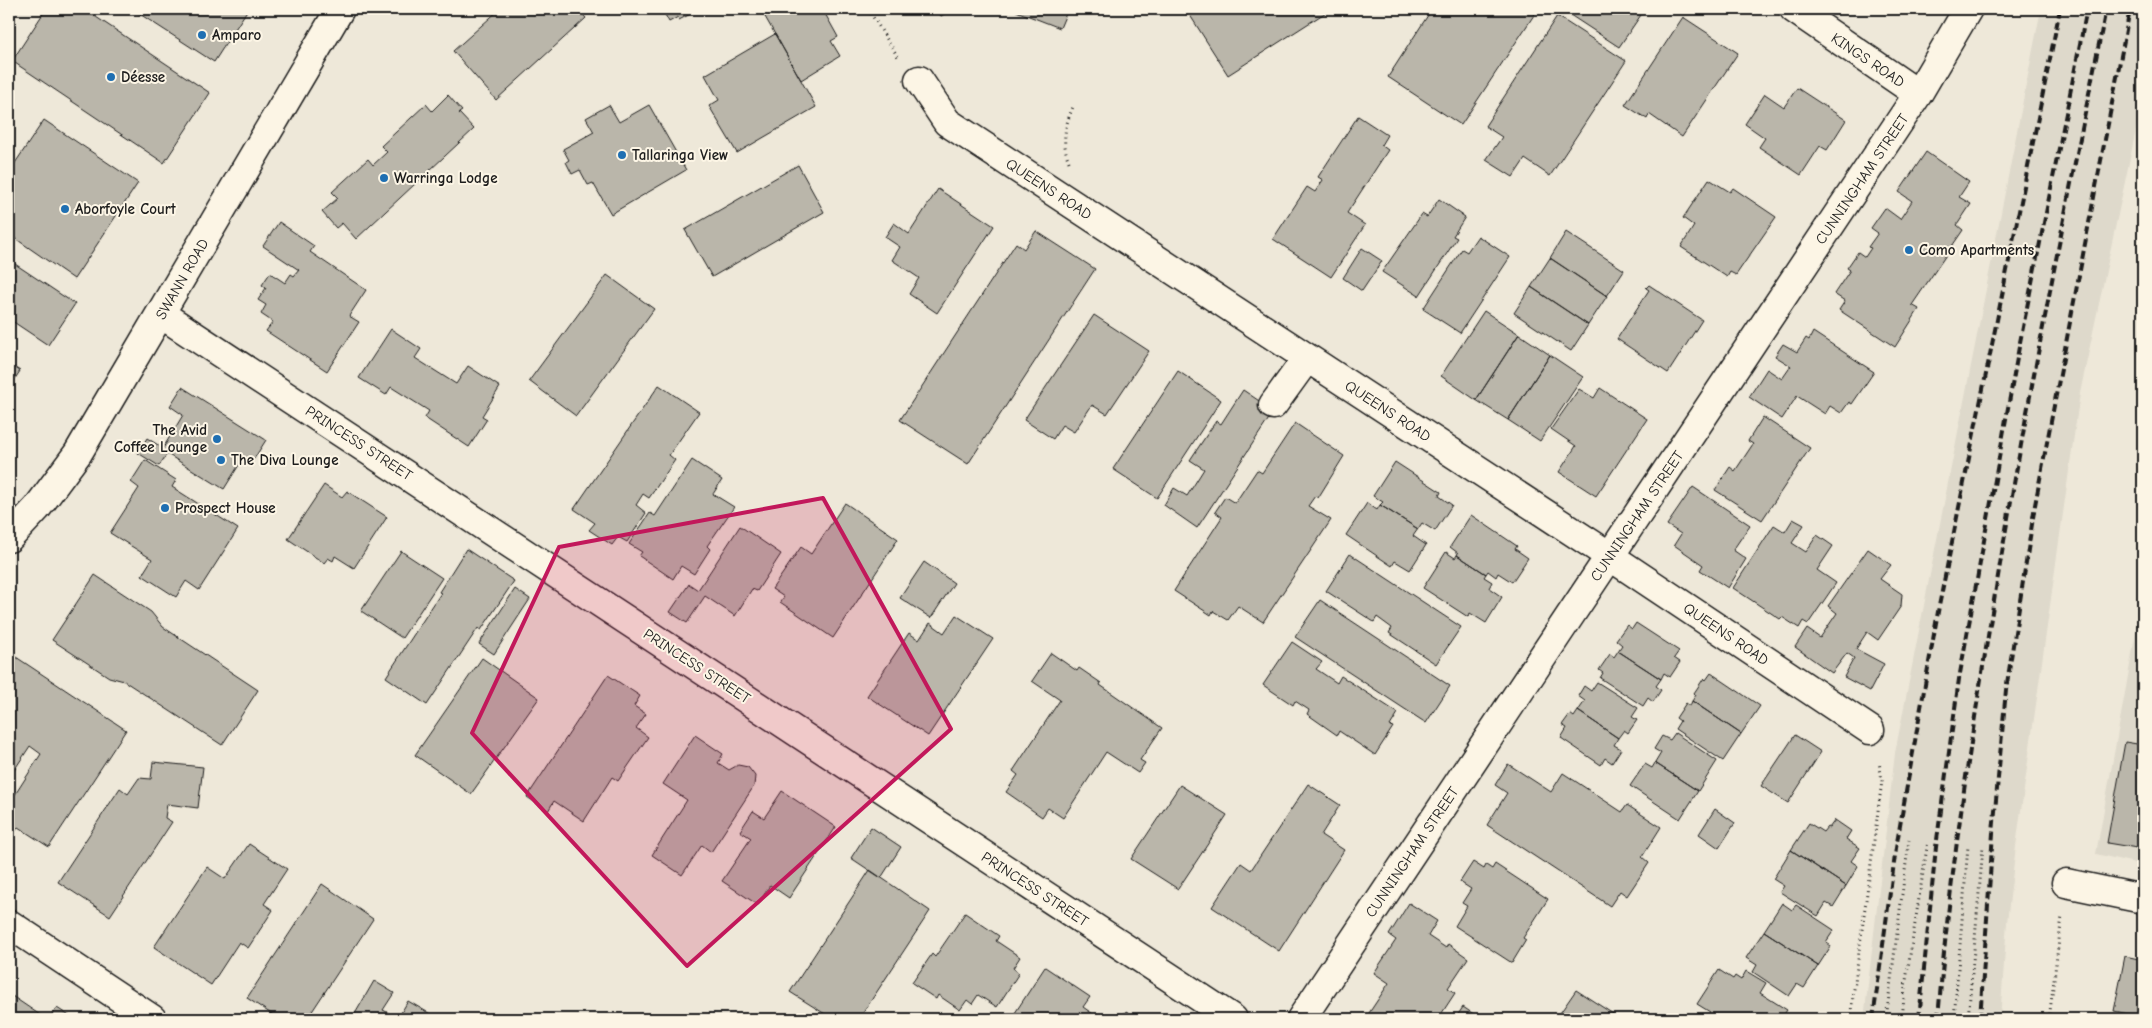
<svg xmlns="http://www.w3.org/2000/svg" width="2152" height="1028" font-family="'Comic Neue',sans-serif">
  <rect width="100%" height="100%" fill="#eee8d9"/>
  <filter id="ink" filterUnits="userSpaceOnUse"><feTurbulence type="fractalNoise" baseFrequency=".02" numOctaves="2"/><feDisplacementMap in="SourceGraphic" scale="10" xChannelSelector="R" yChannelSelector="G"/><feConvolveMatrix kernelMatrix="1 2 1 2 8 2 1 2 1" color-interpolation-filters="sRGB"/></filter>
  <g filter="url(#ink)">
    <!-- built -->
    <path fill="#ded9cb" d="M2041,9H2143V97L2080,393L2016,846L2007,922L2000,1019H1864L1895,753Z
      M2143,575V865L2096,854L2137,626Z"/>
    <!-- building -->
    <path fill="#bab6aa" stroke="#1c1c1c" d="M46,9H84L210,93L164,163L12,61Z
      M132,9H248L214,62Z
      M500,9H578L586,18L496,100L453,51Z
      M662,9H700L679,20L678,17L669,22Z
      M775,9H813L816,14L823,10L838,37L831,41L840,56L801,80L764,15Z
      M936,9H953L941,16Z
      M1016,9H1068L1060,28L1016,11Z
      M1186,9H1331L1228,75Z
      M1432,9H1538L1461,125L1388,77Z
      M1566,9H1645L1619,47L1564,11Z
      M1557,16L1626,61L1550,176L1525,159L1513,177L1486,160L1502,137L1485,126Z
      M1683,17L1738,53L1682,137L1649,114L1647,119L1625,105Z
      M775,34L816,107L737,153L709,106L719,100L705,75Z
      M1797,88L1846,120L1827,150L1820,146L1801,175L1759,147L1765,138L1745,124L1765,94L1784,107Z
      M448,95L462,111L459,113L474,129L356,239L342,223L336,228L322,212L338,198L332,192L368,159L373,165L387,152L381,146L426,104L432,111Z
      M609,105L619,122L649,105L686,170L611,214L593,183L588,185L580,170L572,174L566,162L569,160L563,149L594,132L586,118Z
      M1358,116L1387,135L1381,145L1388,150L1347,213L1365,225L1331,277L1273,239L1307,187L1315,192L1323,180L1318,177Z
      M44,120L138,183L74,279L9,234V172Z
      M1926,152L1969,182L1959,197L1971,204L1957,225L1963,230L1912,305L1919,309L1895,347L1839,310L1845,301L1834,294L1850,270L1847,268L1858,252L1865,257L1871,248L1868,247L1878,233L1871,228L1885,208L1900,219L1912,201L1899,192Z
      M798,165L824,212L712,277L685,230Z
      M1709,179L1730,192L1733,188L1776,217L1736,275L1730,272L1727,277L1681,247L1694,226L1683,218Z
      M938,189L994,226L937,313L909,294L919,278L892,260L900,247L885,237L894,223L909,234Z
      M1439,199L1465,217L1453,236L1457,238L1419,296L1382,272L1422,214L1427,217Z
      M279,222L314,246L310,252L366,290L349,316L359,322L327,371L266,331L273,322L261,314L266,305L258,300L266,288L262,285L270,273L285,283L291,274L294,276L299,270L263,246Z
      M1036,231L1095,269L968,464L900,420L1016,243L1024,249Z
      M1566,232L1624,270L1607,296L1550,258Z
      M1478,236L1510,257L1460,333L1423,309L1462,249L1467,252Z
      M1362,248L1382,261L1362,291L1343,278Z
      M1550,258L1607,296L1588,325L1531,287Z
      M9,260L75,304L48,345L9,319Z
      M607,275L654,309L576,416L529,381Z
      M1649,285L1702,320L1668,373L1617,339L1649,290L1646,288Z
      M1531,287L1588,325L1571,351L1514,313Z
      M1484,311L1519,334L1476,400L1441,376Z
      M1094,315L1149,351L1107,414L1092,405L1074,432L1062,425L1053,439L1024,420Z
      M391,329L421,349L415,358L456,384L468,366L500,387L482,416L487,419L469,447L425,418L429,411L391,387L386,395L359,378Z
      M1813,332L1874,372L1852,404L1849,402L1841,413L1830,406L1825,414L1797,396L1782,419L1749,397L1767,369L1782,379L1791,366L1775,356L1783,344L1797,352L1806,338L1809,340Z
      M1519,334L1550,355L1508,420L1476,400Z
      M1550,355L1583,377L1540,441L1508,420Z
      M9,364L20,371L9,388Z
      M1178,371L1221,400L1157,498L1113,469Z
      M659,385L699,412L669,455L675,460L649,498L643,494L636,505L646,513L627,542L618,537L612,545L589,530L595,523L574,509Z
      M182,387L266,440L252,462L244,457L224,489L167,454L159,466L138,453L147,438L163,448L183,415L170,406Z
      M1600,388L1647,419L1596,496L1559,472L1576,446L1551,429L1579,389L1594,398Z
      M1243,390L1274,411L1197,528L1164,505L1174,488L1187,496L1204,469L1190,460L1216,421L1221,424Z
      M1763,417L1810,448L1762,520L1715,490L1730,467L1735,471L1753,444L1748,441Z
      M1295,423L1344,456L1318,498L1315,496L1308,506L1331,520L1263,622L1238,606L1228,620L1213,611L1211,615L1174,591L1222,517L1215,512L1225,497L1235,503L1257,470L1262,473Z
      M145,460L176,480L172,487L238,529L199,590L186,581L176,597L142,575L152,559L110,533L139,488L131,482Z
      M692,460L722,480L713,494L734,507L707,546L710,549L694,574L681,566L673,579L639,556L642,552L629,544L650,513L655,516Z
      M1395,462L1441,492L1439,496L1452,505L1435,531L1422,523L1418,529L1380,505L1383,502L1373,496Z
      M324,485L342,497L347,491L387,517L354,568L335,556L333,561L328,558L324,563L288,539Z
      M1693,487L1750,525L1733,550L1746,559L1728,588L1700,570L1703,565L1674,545L1681,534L1667,525Z
      M845,503L898,539L833,638L780,602L784,597L772,589L801,547L811,554Z
      M1367,503L1377,510L1380,505L1418,529L1413,536L1426,545L1410,570L1395,561L1392,566L1346,535Z
      M1471,515L1517,546L1515,549L1528,558L1512,582L1498,573L1496,577L1488,571L1486,574L1457,555L1458,553L1450,547Z
      M1793,519L1804,525L1792,543L1806,552L1817,535L1833,546L1817,570L1836,583L1808,624L1803,621L1799,628L1782,617L1780,619L1733,588L1774,525L1785,532Z
      M740,526L781,554L757,591L752,589L735,616L705,596L687,623L670,612L689,584L698,590Z
      M466,549L514,581L481,630L478,628L427,705L386,677L441,593L439,592Z
      M1868,549L1891,565L1880,579L1902,594L1901,606L1878,640L1867,632L1856,649L1884,664L1870,691L1844,677L1854,658L1847,653L1832,673L1795,647L1807,629L1820,638L1837,613L1828,606Z
      M401,551L442,578L402,638L361,611Z
      M1446,552L1455,558L1457,555L1486,574L1484,577L1492,582L1489,588L1502,597L1486,623L1470,613L1468,617L1423,588Z
      M1350,554L1461,627L1436,664L1389,633L1392,628L1377,617L1374,622L1326,591Z
      M924,562L954,583L931,618L900,598Z
      M95,575L151,612L163,627L258,690L222,745L124,681L109,677L52,640Z
      M515,589L530,599L494,654L479,644Z
      M1320,600L1450,686L1426,723L1295,637Z
      M956,615L993,639L928,736L867,696L909,633L919,640L930,623L944,633Z
      M1636,623L1679,651L1674,658L1680,662L1670,677L1664,673L1661,679L1618,651L1622,645L1616,640L1627,625L1632,629Z
      M1292,642L1322,662L1316,669L1337,683L1341,676L1398,713L1390,726L1393,727L1375,755L1339,731L1337,735L1307,714L1309,710L1295,701L1293,705L1263,685Z
      M1618,651L1661,679L1656,686L1661,690L1653,702L1648,698L1643,706L1600,678L1603,673L1599,670L1610,654L1614,657Z
      M10,653L126,730L49,847L18,827L9,842V804L41,754L30,746L9,778Z
      M1051,653L1077,671L1079,668L1101,683L1100,685L1162,728L1140,760L1145,763L1138,773L1106,752L1063,818L1048,808L1042,817L1006,792L1018,775L1013,771L1060,700L1032,681Z
      M482,658L539,698L471,794L415,755Z
      M1711,673L1760,706L1741,734L1692,701L1696,695L1694,693L1704,678L1706,680Z
      M608,675L640,696L634,706L646,714L636,728L648,737L618,781L612,777L584,821L554,801L548,811L527,797Z
      M1597,682L1638,708L1632,717L1637,720L1628,733L1624,730L1618,738L1578,711L1585,701L1578,696L1584,686L1591,691Z
      M1692,701L1741,734L1723,761L1675,729L1680,721L1676,718L1686,703L1690,706Z
      M1578,711L1618,738L1614,745L1621,749L1612,763L1605,758L1601,765L1561,738L1567,728L1562,725L1570,714L1574,717Z
      M1675,733L1717,761L1698,791L1655,763L1661,753L1654,749L1662,736L1670,740Z
      M695,735L723,754L718,763L729,770L738,765L748,767L755,776L754,786L711,852L702,845L682,875L652,855L687,800L663,784Z
      M1795,735L1821,752L1788,803L1761,786Z
      M2125,742L2143,745V849L2107,843Z
      M153,762L203,767L198,808L167,804L165,818L172,822L110,916L58,882L120,788L128,794L139,778L151,779Z
      M1655,763L1698,791L1680,819L1630,786L1645,764L1652,768Z
      M1508,764L1551,792L1563,773L1622,812L1627,805L1661,827L1642,857L1649,863L1627,896L1620,891L1610,906L1487,825L1507,793L1495,785Z
      M1308,784L1340,805L1321,835L1344,850L1279,951L1212,907L1241,863L1251,870Z
      M1180,785L1227,815L1178,889L1131,859Z
      M782,791L836,827L789,898L770,885L758,905L722,881L751,838L740,831L753,811L764,818Z
      M1715,809L1735,823L1719,848L1699,834Z
      M1835,820L1851,831L1846,839L1860,848L1851,861L1858,866L1846,886L1791,850L1809,823L1823,832L1827,827L1829,828Z
      M871,827L901,847L881,878L851,858Z
      M249,844L287,869L264,904L273,910L248,948L239,942L211,985L154,947L207,867L225,879Z
      M1791,850L1846,886L1833,907L1826,903L1818,916L1780,892L1784,886L1773,879Z
      M1473,862L1484,869L1486,865L1492,869L1495,864L1548,899L1523,938L1526,940L1512,963L1455,926L1467,906L1462,903L1471,889L1460,882Z
      M870,870L930,911L859,1019H833L790,992Z
      M322,884L373,919L307,1019H279L247,998Z
      M1409,903L1437,921L1428,936L1446,948L1448,944L1468,958L1448,988L1455,993L1438,1019H1365L1389,983L1374,973L1396,940L1389,935Z
      M1782,903L1792,910L1796,905L1834,930L1826,942L1831,946L1818,966L1764,931Z
      M965,913L999,936L996,941L1020,957L1013,968L1019,973L997,1007L978,995L972,1004L967,1000L960,1010L938,995L936,999L912,983L932,954L935,957Z
      M1764,931L1818,966L1804,988L1797,984L1789,996L1753,972L1757,965L1746,958Z
      M2125,956L2143,960V1017L2114,1011Z
      M1045,967L1090,997L1083,1007L1093,1014L1090,1019H1011Z
      M1719,970L1733,979L1735,976L1741,980L1746,971L1766,983L1760,993L1787,1010L1781,1019H1711L1707,1016L1710,1012L1697,1004Z
      M374,981L394,993L383,1010L398,1018L408,1001L439,1019H352Z
      M1576,990L1621,1019H1556Z
      M9,994L46,1019H9Z
      M1463,1007L1481,1019H1455Z
      M57,1008L74,1019H49Z
      M1126,1011L1139,1019H1121Z"/>
    <g fill="none" stroke-linecap="round" stroke-linejoin="round">
      <!-- minor casing -->
      <g stroke="#1c1c1c" stroke-width="31">
        <path id="minor" d="M1794,9L1918,94
          M919,80L947,122L1593,545L1870,730
          M161,314L1233,1019
          M1273,405L1307,358
          M2066,883L2143,899
          M9,924L152,1019
          M1301,1019L1918,94L1968,9"/>
      </g>
      <!-- major casing -->
      <g stroke="#1c1c1c" stroke-width="31">
        <path id="major" d="M9,538L37,508L78,453L340,9"/>
      </g>
      <!-- path -->
      <path stroke="#1c1c1c" stroke-width="3" stroke-dasharray="1 4" stroke-linecap="butt" d="M868,9L898,57
        M1069,162C1061,142 1065,124 1074,105
        M1850,1019L1882,781L1879,762
        M1886,1019L1909,840
        M1902,1019L1905,987L1928,841
        M1954,1019L1968,846
        M1968,1019L1983,847
        M2049,1019L2062,916"/>
      <!-- minor -->
      <use href="#minor" stroke="#fcf5e5" stroke-width="28"/>
      <!-- major -->
      <use href="#major" stroke="#fcf5e5" stroke-width="28"/>
      <!-- rail -->
      <path stroke="#1c1c1c" stroke-width="4" stroke-dasharray="8 4" stroke-linecap="butt" d="M1873,1019L1896,848L1939,606L2060,9
        M1919,1019L1936,847L1959,679L2019,347L2087,9
        M1938,1019C1949,880 1970,743 1993,606C2026,406 2066,207 2106,9
        M1980,1019L1993,833L2006,690L2035,505L2130,9"/>
    </g>
  </g>
  <!-- marked area -->
  <path fill="#c2185b" fill-opacity="0.2" stroke="#c2185b" stroke-width="4" stroke-linejoin="round" d="M823,498L951,729L687,966L472,733L559,547Z"/>
  <!-- markers -->
  <g fill="#1f6fb2" stroke="#fcf5e5" stroke-width="2">
    <circle cx="202" cy="35" r="5"/>
    <circle cx="111" cy="77" r="5"/>
    <circle cx="622" cy="155" r="5"/>
    <circle cx="384" cy="178" r="5"/>
    <circle cx="65" cy="209" r="5"/>
    <circle cx="1909" cy="250" r="5"/>
    <circle cx="217" cy="439" r="5"/>
    <circle cx="221" cy="460" r="5"/>
    <circle cx="165" cy="508" r="5"/>
  </g>
  <g text-anchor="middle" dominant-baseline="central" stroke-width="4" stroke-linejoin="round" paint-order="stroke">
    <!-- poi labels -->
    <g font-size="15" font-weight="bold" fill="#1c1c1c" stroke="#fcf5e5" text-anchor="start">
      <text x="212" y="35">Amparo</text>
      <text x="121" y="77">Déesse</text>
      <text x="632" y="155">Tallaringa View</text>
      <text x="394" y="178">Warringa Lodge</text>
      <text x="75" y="209">Aborfoyle Court</text>
      <text x="1919" y="250">Como Apartments</text>
      <text x="207" y="430" text-anchor="end">The Avid<tspan x="207" dy="17">Coffee Lounge</tspan></text>
      <text x="231" y="460">The Diva Lounge</text>
      <text x="175" y="508">Prospect House</text>
    </g>
    <!-- street labels -->
    <g font-size="15" fill="#1c1c1c" stroke="#fcf5e5">
      <text transform="translate(1868 60) rotate(34)">KINGS ROAD</text>
      <text transform="translate(1862 179) rotate(-56)">CUNNINGHAM STREET</text>
      <text transform="translate(1049 189) rotate(33)">QUEENS ROAD</text>
      <text transform="translate(182 279) rotate(-60)">SWANN ROAD</text>
      <text transform="translate(1388 411) rotate(33)">QUEENS ROAD</text>
      <text transform="translate(359 443) rotate(33)">PRINCESS STREET</text>
      <text transform="translate(1637 516) rotate(-56)">CUNNINGHAM STREET</text>
      <text transform="translate(1726 634) rotate(34)">QUEENS ROAD</text>
      <text transform="translate(697 666) rotate(33)">PRINCESS STREET</text>
      <text transform="translate(1412 852) rotate(-56)">CUNNINGHAM STREET</text>
      <text transform="translate(1035 889) rotate(33)">PRINCESS STREET</text>
    </g>
  </g>
  <!-- margin -->
  <rect width="2152" height="1028" fill="none" stroke="#fcf5e5" stroke-width="30"/>
  <rect x="15" y="15" width="2122" height="998" fill="none" stroke="#1c1c1c" stroke-width="2" filter="url(#ink)"/>
</svg>
